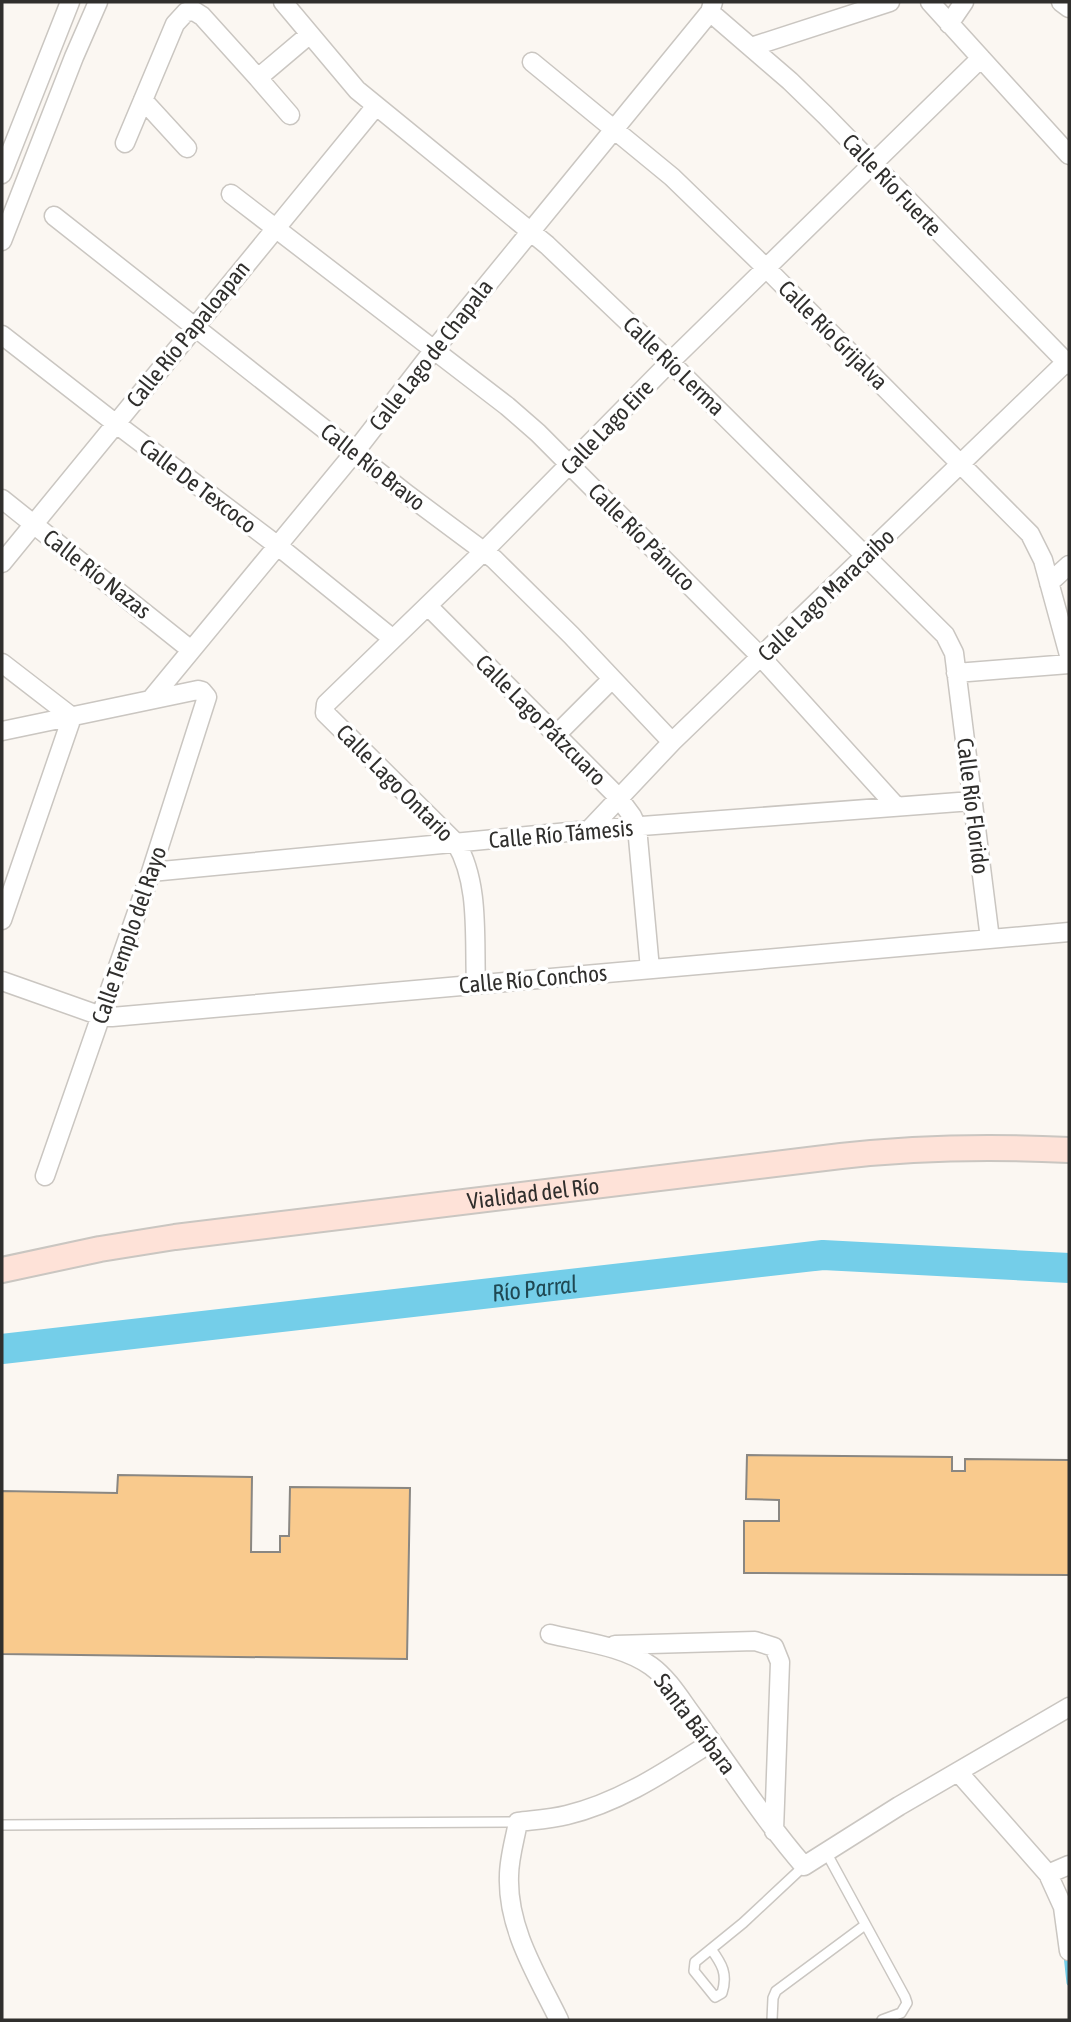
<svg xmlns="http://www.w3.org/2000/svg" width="1071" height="2022" font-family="'Asap Condensed',sans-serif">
  <rect width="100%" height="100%" fill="#fbf7f2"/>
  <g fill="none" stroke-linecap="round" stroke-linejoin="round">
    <!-- stream -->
    <path stroke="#74cee9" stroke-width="5" d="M1066,1955L1069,1983"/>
    <!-- river -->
    <path stroke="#74cee9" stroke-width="30" id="s1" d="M2,1349L823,1255L1069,1268"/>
  </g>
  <!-- building -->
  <path fill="#f9ca8d" stroke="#8a8782" stroke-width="2" d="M747,1455L952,1457V1471H965V1459L1069,1460V1575L744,1573V1521H779V1500L746,1499Z
    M118,1475L252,1477L251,1552H280V1536H289L290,1487L410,1488L407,1659L2,1654V1491L117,1493Z"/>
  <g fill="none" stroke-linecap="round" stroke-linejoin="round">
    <!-- lane casing -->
    <g stroke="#cac6c1" stroke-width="12">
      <path id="lane" d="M2,1825L518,1822
        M826,1852L905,1997L907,2003L901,2013L882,2020
        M711,1949C722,1964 728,1974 722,1993L715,1997L694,1971L695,1962L743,1923L804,1866
        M772,2020L773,1998L776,1991L865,1925"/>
    </g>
    <!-- street casing -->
    <g stroke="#cac6c1" stroke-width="21">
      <path id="street" d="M283,2L357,90L547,245L670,362L945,635L954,653L990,939
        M930,2L1069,155
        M1061,2L1069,8
        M710,12L790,81L825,115L1069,365
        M949,24L964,2
        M751,47L890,2
        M532,62L672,177L767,269L1030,534L1043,560L1069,655
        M143,100L187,148
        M290,115L258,78L310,34
        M125,143L175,24L186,12L194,11L202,16L258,78
        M2,174L70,2
        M231,194L507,406L538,433L761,657L895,805
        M54,216L408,495L494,559L571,635L672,742
        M2,241L74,57L98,2
        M2,335L115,423L278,546L393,639
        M2,499L191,650
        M2,563L376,106
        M1049,583L1069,565
        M428,606L618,797L632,816L637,827L650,969
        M2,663L72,717L2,920
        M956,673L1069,664
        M152,698L354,453L433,351L710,12L713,2
        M2,731L198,690L202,691L207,697L151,872L45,1176
        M556,735L612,679
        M589,830L672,742L1066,362
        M151,872L589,830L972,801
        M2,981L101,1016L112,1017L1069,932
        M476,984C474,939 480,883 456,843L325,713L326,704L484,551L670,362L981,58
        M550,1634C583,1642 623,1646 651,1666C670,1680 682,1702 696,1720C732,1769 764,1820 804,1866L899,1806L1069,1707
        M615,1645L755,1641L774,1647L780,1662L774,1831
        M959,1773L1048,1874L1063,1907L1069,1951
        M1048,1874L1069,1865
        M559,2020C537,1975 507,1928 509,1876C509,1858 515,1839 518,1822C534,1820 551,1819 567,1815C621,1802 666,1771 712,1742"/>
    </g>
    <!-- secondary casing -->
    <g stroke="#cac6c1" stroke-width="28">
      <g id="secondary">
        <path id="s2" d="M2,1270L100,1249L175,1237L841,1156C919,1147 991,1146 1069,1150"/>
      </g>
    </g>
    <!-- lane -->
    <use href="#lane" stroke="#fff" stroke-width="9"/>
    <!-- street -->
    <use href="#street" stroke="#fff" stroke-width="18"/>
    <!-- secondary -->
    <use href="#secondary" stroke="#fee2d8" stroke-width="24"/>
  </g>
  <g text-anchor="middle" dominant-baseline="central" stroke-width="7" stroke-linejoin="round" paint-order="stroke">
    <!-- street labels -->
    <g font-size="23" fill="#302f2d" stroke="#fff">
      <text transform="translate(892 185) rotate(46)">Calle Río Fuerte</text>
      <text transform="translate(188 334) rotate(-51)">Calle Río Papaloapan</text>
      <text transform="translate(833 335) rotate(45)">Calle Río Grijalva</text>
      <text transform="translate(431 355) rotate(-52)">Calle Lago de Chapala</text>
      <text transform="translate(674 366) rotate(44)">Calle Río Lerma</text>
      <text transform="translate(607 427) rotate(-46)">Calle Lago Eire</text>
      <text transform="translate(373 467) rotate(38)">Calle Río Bravo</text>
      <text transform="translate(198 486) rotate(37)">Calle De Texcoco</text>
      <text transform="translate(642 537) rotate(45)">Calle Río Pánuco</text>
      <text transform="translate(97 574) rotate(38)">Calle Río Nazas</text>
      <text transform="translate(826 595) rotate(-44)">Calle Lago Maracaibo</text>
      <text transform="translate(541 720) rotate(45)">Calle Lago Pátzcuaro</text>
      <text transform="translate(395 783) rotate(45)">Calle Lago Ontario</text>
      <text transform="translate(973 806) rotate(83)">Calle Río Florido</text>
      <text transform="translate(561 834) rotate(-5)">Calle Río Támesis</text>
      <text transform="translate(129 935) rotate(-71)">Calle Templo del Rayo</text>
      <text transform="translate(533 979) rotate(-5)">Calle Río Conchos</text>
      <text stroke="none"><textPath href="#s2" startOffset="537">Vialidad del Río</textPath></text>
      <text transform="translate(695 1724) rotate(53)">Santa Bárbara</text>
    </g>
    <!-- water labels -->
    <g font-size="24" font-style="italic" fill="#1f4853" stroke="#fff">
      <text stroke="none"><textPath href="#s1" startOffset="536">Río Parral</textPath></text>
    </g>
  </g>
  <!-- border -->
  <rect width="1071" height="2022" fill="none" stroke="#302f2d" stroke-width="7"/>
</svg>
